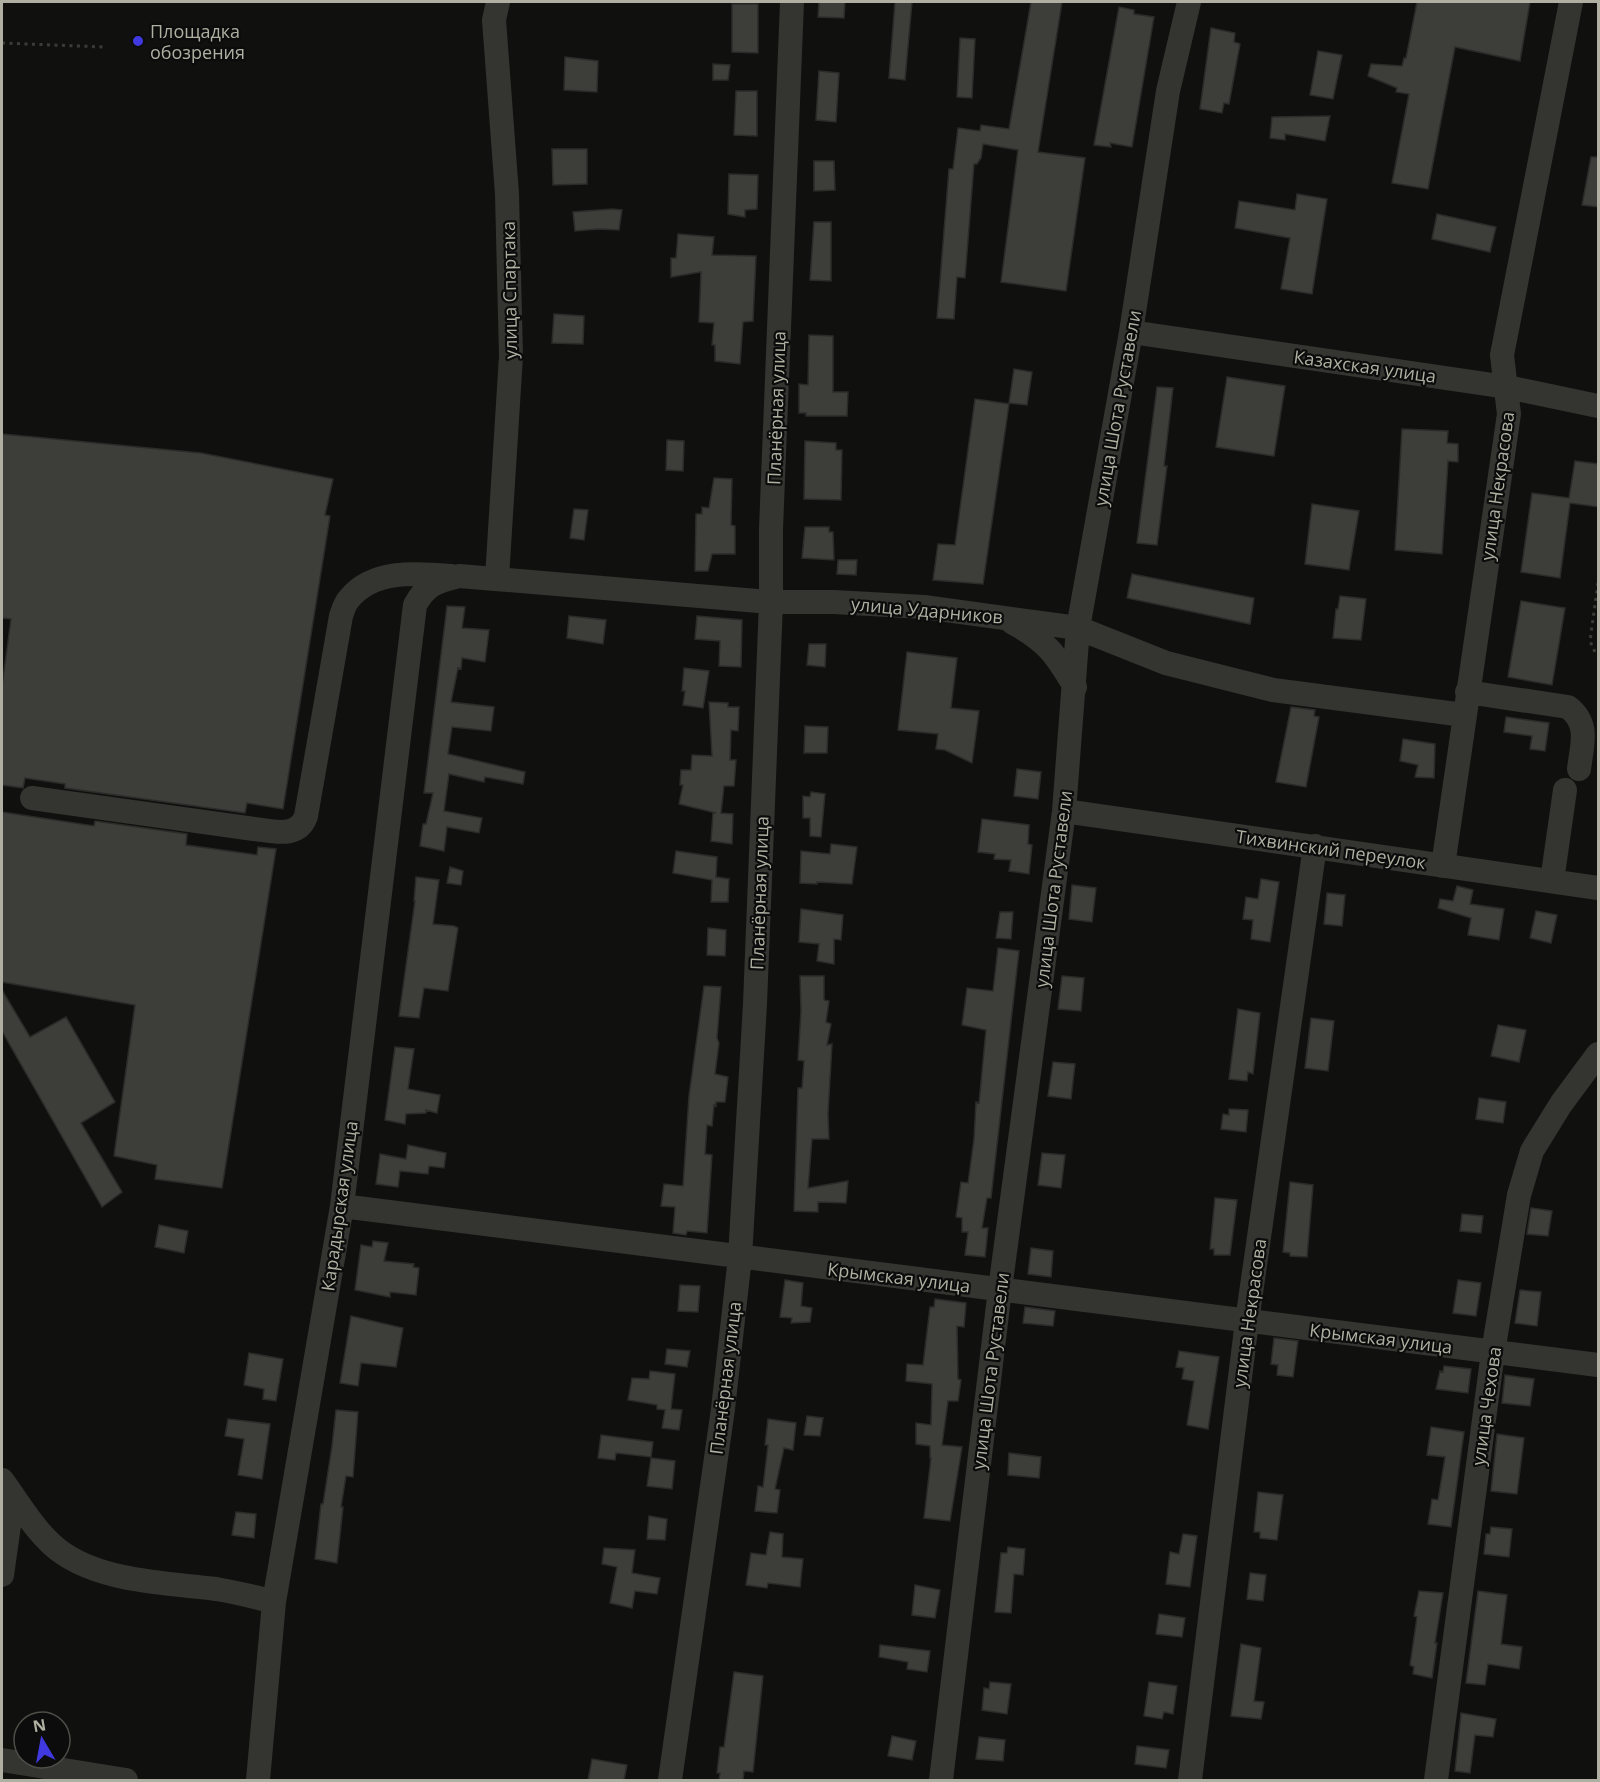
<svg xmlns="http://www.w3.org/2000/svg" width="1600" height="1782" font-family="'Open Sans',sans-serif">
  <rect width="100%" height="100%" fill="#10110f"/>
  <!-- building -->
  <path fill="#3d3e3a" stroke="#2b2c2a" stroke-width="1.5" d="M819,2H845L844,18L818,17Z
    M895,2H912L905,80L889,78Z
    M1031,2H1062L1038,152L1085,158L1066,291L1001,282L1018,150L983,144L981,158L977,164H974L965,278L957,277L954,319L937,318L949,169H953L958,128L980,131L981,125L1009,129Z
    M1417,2H1530L1520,61L1455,47L1428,189L1392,183L1409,94L1396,92L1397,88L1368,76L1371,64L1402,66L1404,58H1406Z
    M732,4H758V53L732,52Z
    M1119,7L1134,10V14L1154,17L1132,147L1110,143L1111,147L1094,145Z
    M1211,28L1235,33L1234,42L1240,44L1229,104L1224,103L1222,113L1200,109Z
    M960,38L975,39L972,98L957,97Z
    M1318,51L1342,55L1333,99L1310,95Z
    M565,57L598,61L597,92L564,90Z
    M713,64L730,65L728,80H713Z
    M819,71L839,73L836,122L816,120Z
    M736,91H757V136L734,135Z
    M1330,116L1325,141L1285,134V140L1270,138L1272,117Z
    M552,149H587V184L553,185Z
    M1591,157H1599V207L1582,205Z
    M814,161H834L835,190L814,191Z
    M729,174L758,175L757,209L745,210V217L728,214Z
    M1297,194L1327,199L1312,294L1281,289L1290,238L1235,228L1239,201L1295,210Z
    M612,209L622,210L619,230L599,229L575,231L573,212Z
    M1437,214L1496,227L1490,252L1432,239Z
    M814,222H831V281L810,280Z
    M678,234L714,237L712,255L756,256L753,321L743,322L740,364L715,361V345H712L714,323L699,322L701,272L671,277V258H676Z
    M554,314L584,316L583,344L552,343Z
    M809,335L833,336V392H848L847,416H806V413H799V384L808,385Z
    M1014,369L1032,372L1027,405L1009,403Z
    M1227,377L1285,386L1274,456L1216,447Z
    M1157,387L1173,388L1164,466H1167L1157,545L1137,543Z
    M975,399L1009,404L983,584L933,580L938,544L955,545Z
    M1402,429L1448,431L1447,443L1458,444V462L1448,461L1442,554L1395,550Z
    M2,434L201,453L333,479L325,515L330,516L283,809L247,803L245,813L65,788V784L25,778L23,788L2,785V686L11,619L2,618Z
    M667,440L684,441L683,471L666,470Z
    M805,441L836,443V450H842L841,500L804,499Z
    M1575,461L1599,464V507L1570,503L1560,578L1521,572L1532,493L1569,498Z
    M714,478L732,479L731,525L735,526V554H712L708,571H695L696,514H702V507L709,508Z
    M1312,504L1359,511L1349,570L1305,564Z
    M574,509L588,510L584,540L570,538Z
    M805,527H829V532H833L834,560L802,558Z
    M838,560H857L856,575L837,574Z
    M1132,574L1254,598L1250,624L1127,598Z
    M1340,596L1366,599L1361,640L1333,638L1336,609H1338Z
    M1521,601L1565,608L1552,685L1508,677Z
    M447,606L465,607L462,628L489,630L485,662L462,658L461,669L458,668L451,702L494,707L491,731L452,727L448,754L525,772L523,784L485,777L484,782L449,774L444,811L482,818L479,833L447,827L444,851L420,846L423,824H426L433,793H424Z
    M569,616L606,620L603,644L567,638Z
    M697,616L742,620L741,667L719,666L720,641L695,639Z
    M809,644H826L825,667L807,665Z
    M907,652L957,658L951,708L979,711L972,763L945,750L936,749L938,734L898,730Z
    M684,668L709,671L703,708L683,705L685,691H682Z
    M709,702L728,703V707H739L738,731L731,730L730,760H736L734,786H724L721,813L733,814L732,844L711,841L713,813H716L679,804L683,785H680L681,770H691L692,755L712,756Z
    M1291,707L1315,710L1314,716L1319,717L1306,787L1276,782Z
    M1506,717L1549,723L1545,751L1530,749L1532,736L1504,732Z
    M805,726L828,727L827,753H804Z
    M1403,739L1435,744L1434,778L1415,777L1418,765L1400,761Z
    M1017,769L1041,772L1038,799L1014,796Z
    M811,792L825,794L821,837L810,836V818H803V796L810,797Z
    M2,812L94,826L95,821L187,834L186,845L257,855L258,847L276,849L222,1188L155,1179L157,1165L114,1156L135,1005L2,982Z
    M982,819L1029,825L1028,844L1032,845L1029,874L1009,871L1011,860L994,859L995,854L978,852Z
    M831,844L857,847L852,884L817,882V884L800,883L801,851L830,854Z
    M676,851L717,857L716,877L729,879L728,902H711L712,880L673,873Z
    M450,867L463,871L461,885L447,883Z
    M416,877L439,880L433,924L454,926L458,928L448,991L424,988L419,1018L399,1016L415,901H414Z
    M1261,879L1279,882L1270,942L1251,939L1253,920L1243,919L1246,897L1258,899Z
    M1072,885L1096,888L1092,922L1069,919Z
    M1457,886L1473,890L1470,904L1504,909L1499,940L1468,935L1471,918L1438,908L1440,899L1453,901Z
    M1327,893L1345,895L1342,926L1324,924Z
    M801,909L843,915L841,940L834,939V964L817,961L819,944L799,942Z
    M1536,911L1557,915L1551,943L1530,938Z
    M1000,912H1013L1011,939L996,938Z
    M708,928L726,930L725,956L707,955Z
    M998,948L1019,951L991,1198H987L982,1228H988L985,1257L965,1255L968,1232H962V1218L956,1217L961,1182L968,1183L974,1139L976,1102L979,1103L986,1030L962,1025L967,988L993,991Z
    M800,976H824V1000L829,1001L826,1022L831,1024L827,1045L832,1044L828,1114L829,1139H812L808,1188L848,1181L846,1203L818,1202V1212L794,1211L798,1088H802L804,1061L798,1060L801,1011Z
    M1062,976L1084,978L1081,1011L1058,1009Z
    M704,986L721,987L717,1038L719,1043L715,1074L728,1077L725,1102H716V1106L714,1105L712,1126L707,1125L705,1154L712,1155L707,1233L687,1231L686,1235L673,1233L675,1207L661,1206L664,1184L683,1186L689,1096Z
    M2,990L30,1037L66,1017L115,1102L81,1123L122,1192L102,1207L2,1031Z
    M1238,1009L1260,1013L1253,1074L1248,1072L1247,1081L1229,1079Z
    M1311,1018L1334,1021L1328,1071L1305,1068Z
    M1498,1025L1526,1030L1519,1062L1491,1056Z
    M395,1047L414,1049L408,1089L440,1095L437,1113L426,1110V1113L406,1114L405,1124L385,1120Z
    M1053,1062L1075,1064L1071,1099L1048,1096Z
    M1479,1098L1506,1102L1503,1123L1476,1119Z
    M1229,1109L1248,1110L1246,1132L1221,1129L1223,1114L1229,1115Z
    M408,1145L446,1153L444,1168L429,1166L428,1174L400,1171L398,1187L376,1184L380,1154L406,1159Z
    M1042,1153L1065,1155L1061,1188L1038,1185Z
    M1290,1182L1313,1185L1307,1257L1290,1256V1253L1283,1252Z
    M1215,1198L1237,1200L1230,1255H1214V1249H1210Z
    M1531,1208L1552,1211L1548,1236L1527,1234Z
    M1462,1214L1483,1216L1481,1233L1460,1231Z
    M159,1225L188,1231L184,1253L155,1247Z
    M373,1241L388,1243L384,1261L414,1264L413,1267L419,1268L416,1295L390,1292V1297L355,1290L361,1245L372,1247Z
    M1031,1248L1053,1251L1051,1277L1028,1274Z
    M785,1280L803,1283L801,1306L812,1308L810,1322L791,1323L792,1318L780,1317Z
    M1458,1280L1481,1283L1476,1316L1453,1313Z
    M680,1285L700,1286L698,1312L678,1311Z
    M1520,1290L1541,1292L1537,1326L1515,1323Z
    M935,1299L966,1303L964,1327L957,1326L958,1379L961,1380L958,1401H948L942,1445L962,1447L950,1521L924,1518L931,1458H930V1446L916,1444V1423L931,1425L932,1384L906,1381L907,1364L923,1365L930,1307H934Z
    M1025,1307L1055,1311L1053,1326L1023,1323Z
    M351,1316L403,1328L396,1367L361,1363L358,1386L340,1383Z
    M1274,1338L1298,1341L1293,1377L1277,1375L1278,1365L1271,1364Z
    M667,1349L690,1351L687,1367L665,1364Z
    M1179,1351L1219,1357L1208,1429L1187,1425L1194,1381L1182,1379L1184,1368L1176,1367Z
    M249,1353L283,1359L276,1401L263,1399L264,1389L244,1385Z
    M1444,1366L1471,1369L1468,1393L1436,1389L1440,1371L1443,1372Z
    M650,1371L675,1374L671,1409L682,1410L679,1430L662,1428L665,1410L657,1409V1405L628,1400L632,1378L649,1379Z
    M1505,1375L1534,1379L1530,1406L1502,1403Z
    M336,1410L358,1412L353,1477L346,1476L341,1507H343L337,1563L315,1559L321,1504H323L332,1446Z
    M807,1416L823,1418L820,1436L804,1435Z
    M228,1419L270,1424L262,1479L238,1475L244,1439L225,1436Z
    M768,1419L796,1423L793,1450L784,1448L775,1489L780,1490L777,1513L755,1511L758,1486L763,1487L768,1445H765Z
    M1431,1427L1464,1432L1451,1527L1428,1524L1432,1499L1438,1500L1445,1457L1427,1455Z
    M1497,1434L1524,1438L1517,1494L1491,1491Z
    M601,1435L653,1442L651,1457L616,1453L615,1460L598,1458Z
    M1009,1453L1041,1457L1039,1478L1008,1475Z
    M651,1458L675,1461L672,1489L647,1486Z
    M1258,1492L1283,1495L1277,1540L1260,1538V1532H1254Z
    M236,1512L256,1514L254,1538L232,1535Z
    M649,1516L667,1519L665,1540L647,1539Z
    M1491,1527L1512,1529L1509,1557L1484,1554L1486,1534H1490Z
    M770,1532L783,1534L782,1557L803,1559L800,1587L768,1583L767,1588L746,1585L751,1553L766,1555Z
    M1183,1534L1197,1536L1190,1587L1166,1584L1170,1552L1179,1554Z
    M1008,1547L1025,1549L1023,1575L1014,1574L1011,1613L995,1612L1001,1553H1007Z
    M604,1548L635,1550L632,1573L660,1578L657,1594L635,1591L632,1608L610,1603L617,1567L602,1564Z
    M1250,1573L1266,1575L1263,1601L1247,1599Z
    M915,1585L940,1590L935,1618L912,1615Z
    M1419,1591L1443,1593L1435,1643H1437L1432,1678L1413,1674L1414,1667L1410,1665L1417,1617L1414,1616Z
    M1478,1591L1507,1595L1501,1644L1522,1647L1519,1669L1488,1664L1485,1685L1466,1683Z
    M1159,1614L1185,1618L1182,1637L1156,1634Z
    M1241,1644L1261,1648L1254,1701L1264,1702L1261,1719L1231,1716Z
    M880,1645L930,1651L927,1672L907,1669L908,1662L879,1657Z
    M734,1672L763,1676L753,1772L744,1771L743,1780H719L720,1773H717L720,1747H724Z
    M990,1682L1011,1684L1007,1714L982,1710L984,1688L989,1689Z
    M1149,1682L1177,1686L1173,1714L1164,1712L1162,1719L1144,1716Z
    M1461,1713L1496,1719L1493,1737L1475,1735L1470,1773L1455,1771Z
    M892,1736L916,1741L912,1760L888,1756Z
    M979,1737L1005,1740L1003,1761L976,1759Z
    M1137,1746L1169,1750L1166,1768L1135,1764Z
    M592,1759L627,1765L624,1780H588Z"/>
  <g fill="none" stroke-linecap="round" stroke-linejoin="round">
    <!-- path -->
    <path stroke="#3c3c37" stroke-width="3" stroke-dasharray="3 4.5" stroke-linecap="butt" d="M2,43L104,47
      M1598,583L1590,641L1595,652L1598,654"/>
    <!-- minor -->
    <path stroke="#343531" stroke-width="24" d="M1131,332L1507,387L1598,406
      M497,578L511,356L507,194L494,20L498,2
      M1013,623C1047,641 1056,655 1075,687
      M1467,692L1568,707C1590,724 1582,744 1579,769
      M32,798L254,829C273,831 298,839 306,816L341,616C343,610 345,603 349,599C373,569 417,573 451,576
      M1064,811L1598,888
      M1443,866L1509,414L1502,355L1571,2
      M1552,881L1565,790
      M342,1206L1598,1365
      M2,1480C20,1504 38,1537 64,1554C106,1582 167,1583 216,1589C235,1592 255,1597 274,1602
      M2,1575L10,1518L3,1488
      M2,1760L126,1780
      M258,1780L274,1602L342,1206L415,605C427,583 437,582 459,576L771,602H834L924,607L1078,628L1166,663L1273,690L1464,715
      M670,1780L723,1409L740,1257L755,1004L771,602V529L792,2
      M941,1780L1000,1289L1064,811L1078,628L1131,332L1168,91L1189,2
      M1190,1780L1247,1321L1315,846
      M1436,1780L1493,1352L1519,1195L1532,1151L1561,1104L1598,1054"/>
  </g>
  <!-- markers -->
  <circle fill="#3f39df" stroke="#0b0c0b" stroke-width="2" cx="138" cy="41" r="6"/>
  <g text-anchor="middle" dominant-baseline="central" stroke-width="4.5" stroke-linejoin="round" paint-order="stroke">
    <!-- poi labels -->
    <g font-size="18" fill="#afb0a2" stroke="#0b0c0b" text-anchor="start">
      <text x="150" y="31">Площадка<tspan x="150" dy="21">обозрения</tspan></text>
    </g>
    <!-- street labels -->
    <g font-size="18" fill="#afb0a2" stroke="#0b0c0b">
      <text transform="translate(509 290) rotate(-91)">улица Спартака</text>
      <text transform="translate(1365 366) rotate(8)">Казахская улица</text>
      <text transform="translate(776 408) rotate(-88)">Планёрная улица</text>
      <text transform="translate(1117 408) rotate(-80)">улица Шота Руставели</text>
      <text transform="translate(1497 486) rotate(-82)">улица Некрасова</text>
      <text transform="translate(927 610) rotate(5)">улица Ударников</text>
      <text transform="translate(1331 849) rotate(8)">Тихвинский переулок</text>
      <text transform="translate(1053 889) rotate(-83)">улица Шота Руставели</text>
      <text transform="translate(759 893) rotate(-88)">Планёрная улица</text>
      <text transform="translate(339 1206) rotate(-82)">Карадырская улица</text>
      <text transform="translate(899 1277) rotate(7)">Крымская улица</text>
      <text transform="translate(1249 1313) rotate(-82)">улица Некрасова</text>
      <text transform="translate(1381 1338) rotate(7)">Крымская улица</text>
      <text transform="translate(990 1371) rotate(-83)">улица Шота Руставели</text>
      <text transform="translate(725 1378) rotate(-83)">Планёрная улица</text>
      <text transform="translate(1486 1406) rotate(-82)">улица Чехова</text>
    </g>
  </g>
  <!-- border -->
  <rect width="1600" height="1782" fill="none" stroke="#afb0a2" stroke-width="6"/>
  <!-- north arrow -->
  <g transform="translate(42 1740) rotate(350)"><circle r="28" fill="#0b0c0b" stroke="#4d4e47" stroke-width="1.5"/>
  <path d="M0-4.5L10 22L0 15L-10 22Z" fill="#3f39df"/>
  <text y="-9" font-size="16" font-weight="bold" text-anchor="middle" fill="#afb0a2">N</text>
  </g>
</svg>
